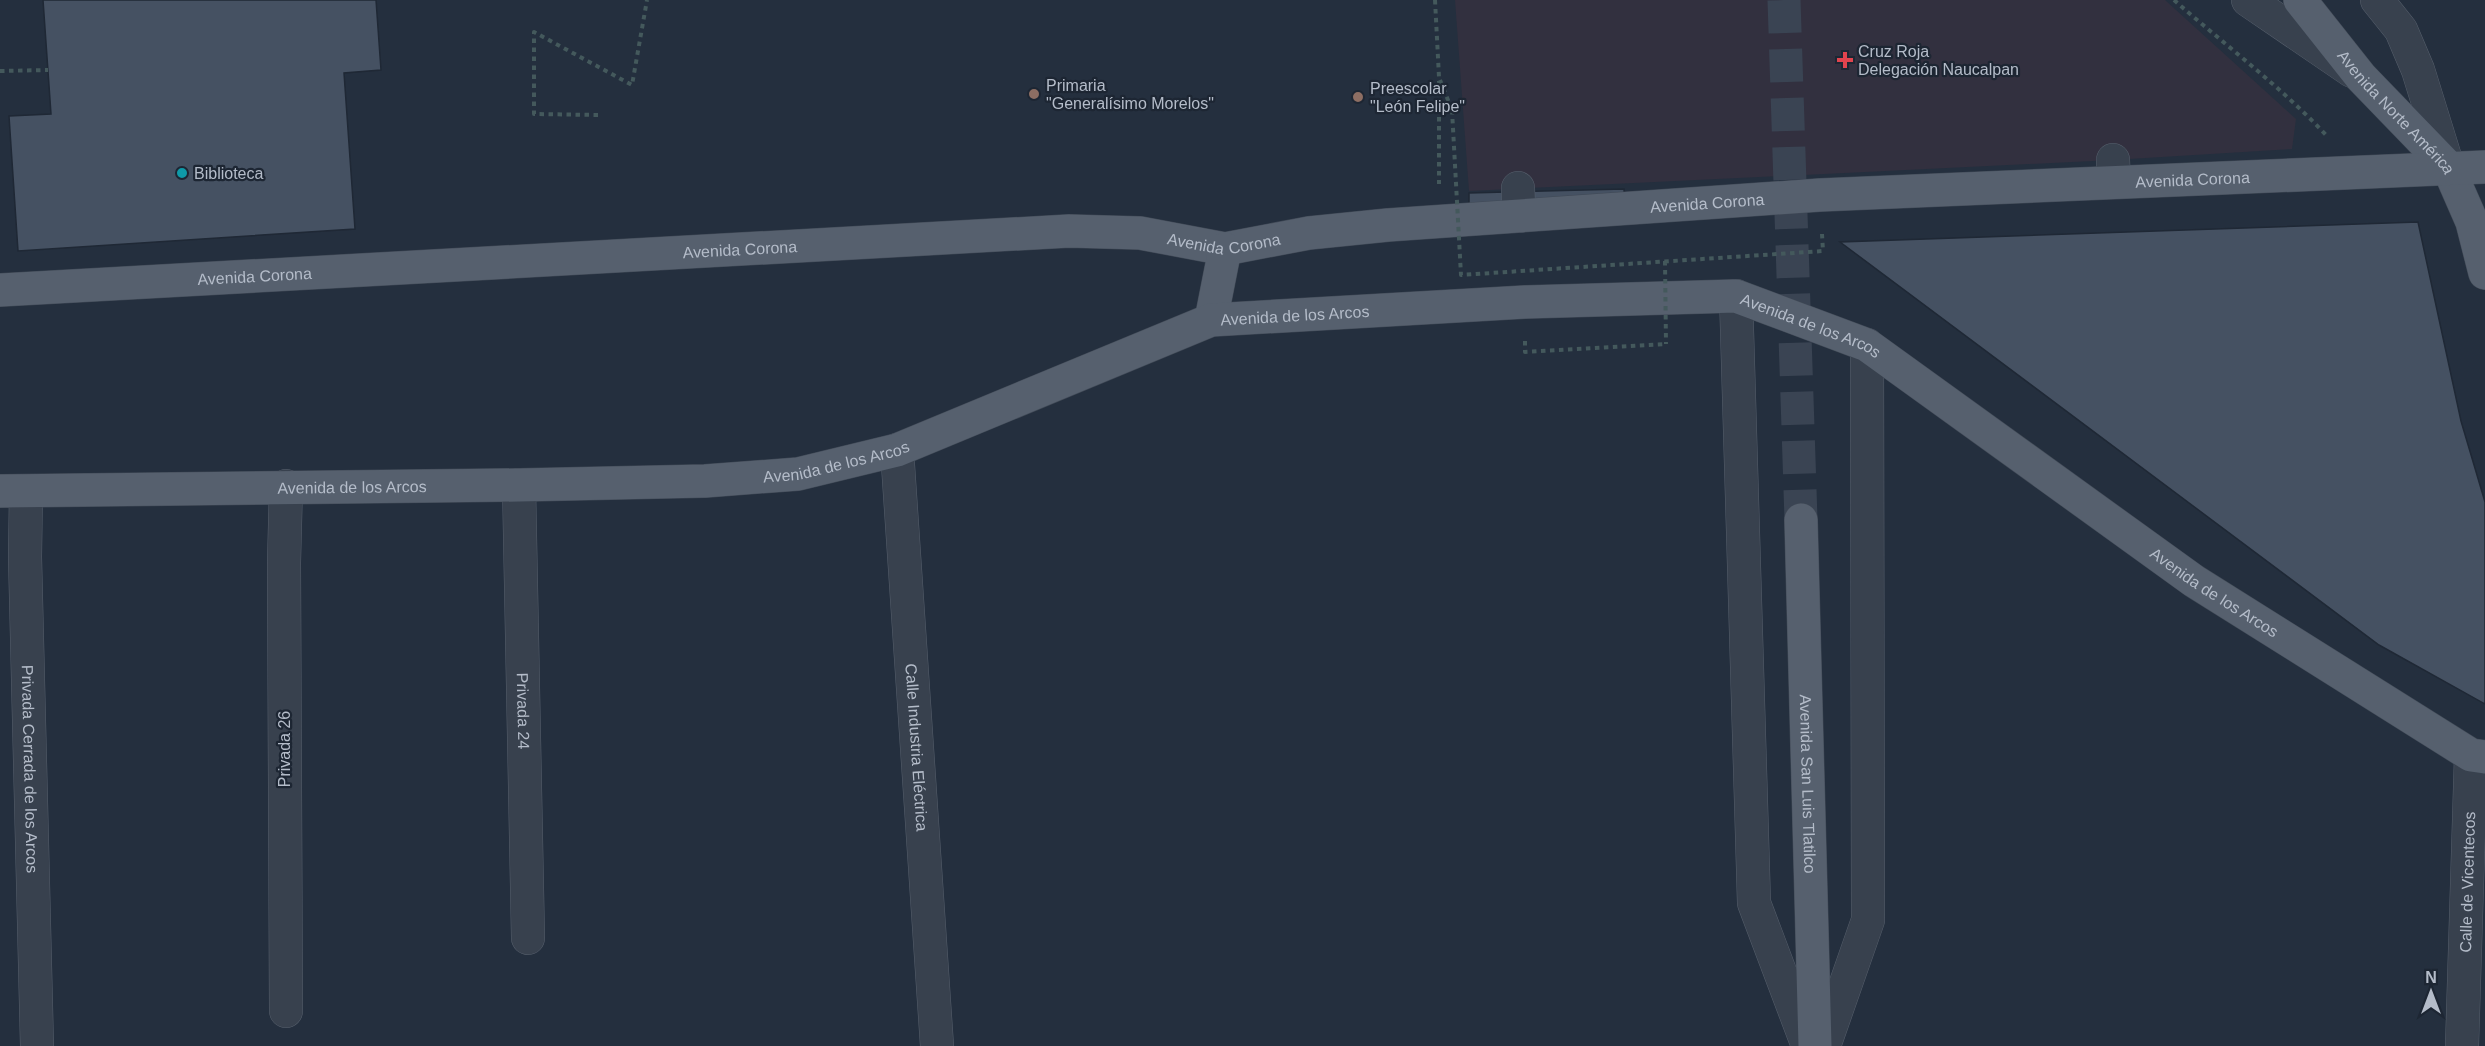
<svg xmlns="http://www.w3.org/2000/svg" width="2485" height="1046" font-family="Helvetica,sans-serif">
  <rect width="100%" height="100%" fill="#242f3e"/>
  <!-- medical -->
  <path fill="#32303f" d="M1455,0H2165L2296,119L2292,149L2113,160L1469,191Z"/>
  <!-- building -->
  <path fill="#455162" stroke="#1f2835" stroke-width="1.5" d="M43,0H376L381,70L344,73L355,229L18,251L9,116L51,114Z
    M1624,189L1625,207L1469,211V193Z
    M2418,222L2461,421L2485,502V704L2379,645L1840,242Z"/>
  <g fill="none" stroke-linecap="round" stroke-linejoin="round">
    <!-- major-tunnel -->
    <path stroke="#3a4453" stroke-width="33" stroke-dasharray="33 16" stroke-linecap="butt" d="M1784,0L1801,520"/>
    <!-- minor casing -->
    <g stroke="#565f6c" stroke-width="34">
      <g id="minor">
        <path d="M2248,0L2352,71"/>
        <path d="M2377,0L2401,30L2418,70L2448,167"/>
        <path d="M2113,160L2114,182"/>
        <path d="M1518,188L1519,216"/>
        <path d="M1736,296L1754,903L1808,1046"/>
        <path id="s1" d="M897,450L937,1046"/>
        <path id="s2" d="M519,485L528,938"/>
        <path id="s3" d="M26,491L25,557L37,1046"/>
        <path d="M286,1011L284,563L286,486"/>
        <path d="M1824,1046L1868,920L1867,345"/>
        <path id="s4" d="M2462,1046L2471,755"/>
      </g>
    </g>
    <!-- major casing -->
    <g stroke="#414a57" stroke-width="34">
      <g id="major">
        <path id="s5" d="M2300,0L2361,77L2448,167L2472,222L2485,273"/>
        <path id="s6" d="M0,290L1069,231L1140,233L1225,249L1309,233L1388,225L1820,195L2485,167"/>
        <path d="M1211,320L1225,249"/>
        <path id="s7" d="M0,491L519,485L705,481L798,474L897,450L1211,320L1525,302L1736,296L1867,345L2194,581L2471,755L2485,757"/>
        <path id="s8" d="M1801,520L1815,1046"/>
      </g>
    </g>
    <!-- path -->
    <path stroke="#44595c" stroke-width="4" stroke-dasharray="4.5 4.5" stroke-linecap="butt" d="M1435,0L1439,77V184
      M2174,0C2225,45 2280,86 2326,135
      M0,71L48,70
      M1440,80L1452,110
      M598,115L534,114V32L632,85L647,0
      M1822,234L1823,251
      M1525,341V352L1666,344"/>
    <!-- minor -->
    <use href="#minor" stroke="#38414e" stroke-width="33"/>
    <!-- major -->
    <use href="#major" stroke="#56606e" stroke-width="33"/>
    <!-- path-bridge -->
    <path stroke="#44595c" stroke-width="4" stroke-dasharray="4.5 4.5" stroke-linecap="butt" d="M1452,110L1461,275L1823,251
      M1665,261L1666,344"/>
  </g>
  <!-- markers -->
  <path fill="#e0444e" stroke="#1d2633" stroke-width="2" d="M1842 51h6v6h6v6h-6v6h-6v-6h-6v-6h6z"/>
  <g fill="#8d6e63" stroke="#1d2633" stroke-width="2">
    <circle cx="1034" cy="94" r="6"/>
    <circle cx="1358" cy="97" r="6"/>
  </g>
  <circle fill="#0f9aa8" stroke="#1d2633" stroke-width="2" cx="182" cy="173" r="6"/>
  <g text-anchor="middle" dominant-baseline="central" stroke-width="4.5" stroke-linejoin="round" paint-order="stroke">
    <!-- poi labels -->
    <g font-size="16" fill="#b4bcc9" stroke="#1d2633" text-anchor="start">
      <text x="1858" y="51">Cruz Roja<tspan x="1858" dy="18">Delegación Naucalpan</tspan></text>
      <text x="1046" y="85">Primaria<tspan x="1046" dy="18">"Generalísimo Morelos"</tspan></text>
      <text x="1370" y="88">Preescolar<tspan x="1370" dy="18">"León Felipe"</tspan></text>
      <text x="194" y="173">Biblioteca</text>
    </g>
    <!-- street labels -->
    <g font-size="16" fill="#b4bcc9" stroke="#1d2633">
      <text stroke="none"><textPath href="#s5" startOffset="148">Avenida Norte América</textPath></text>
      <text stroke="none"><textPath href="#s6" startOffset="2199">Avenida Corona</textPath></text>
      <text stroke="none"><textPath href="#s6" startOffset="1713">Avenida Corona</textPath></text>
      <text stroke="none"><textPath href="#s6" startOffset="1227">Avenida Corona</textPath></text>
      <text stroke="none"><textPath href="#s6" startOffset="741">Avenida Corona</textPath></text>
      <text stroke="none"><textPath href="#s6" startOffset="255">Avenida Corona</textPath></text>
      <text stroke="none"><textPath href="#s7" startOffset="1324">Avenida de los Arcos</textPath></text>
      <text stroke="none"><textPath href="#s7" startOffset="1846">Avenida de los Arcos</textPath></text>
      <text stroke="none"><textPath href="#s7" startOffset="838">Avenida de los Arcos</textPath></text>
      <text stroke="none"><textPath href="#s7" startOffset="352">Avenida de los Arcos</textPath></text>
      <text stroke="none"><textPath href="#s7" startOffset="2332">Avenida de los Arcos</textPath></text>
      <text stroke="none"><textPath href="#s2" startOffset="226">Privada 24</textPath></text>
      <text stroke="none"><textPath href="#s1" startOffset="298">Calle Industria Eléctrica</textPath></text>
      <text transform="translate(284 749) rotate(-90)">Privada 26</text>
      <text stroke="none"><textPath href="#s3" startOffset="278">Privada Cerrada de los Arcos</textPath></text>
      <text stroke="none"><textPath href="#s8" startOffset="264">Avenida San Luis Tlatilco</textPath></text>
      <text stroke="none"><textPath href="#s4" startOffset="164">Calle de Vicentecos</textPath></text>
    </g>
  </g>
  <!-- north arrow -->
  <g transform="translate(2431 992)" stroke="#1d2633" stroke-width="4.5" paint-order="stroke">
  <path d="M0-4.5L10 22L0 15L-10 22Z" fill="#b4bcc9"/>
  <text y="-9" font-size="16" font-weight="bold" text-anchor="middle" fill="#b4bcc9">N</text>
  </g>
</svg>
